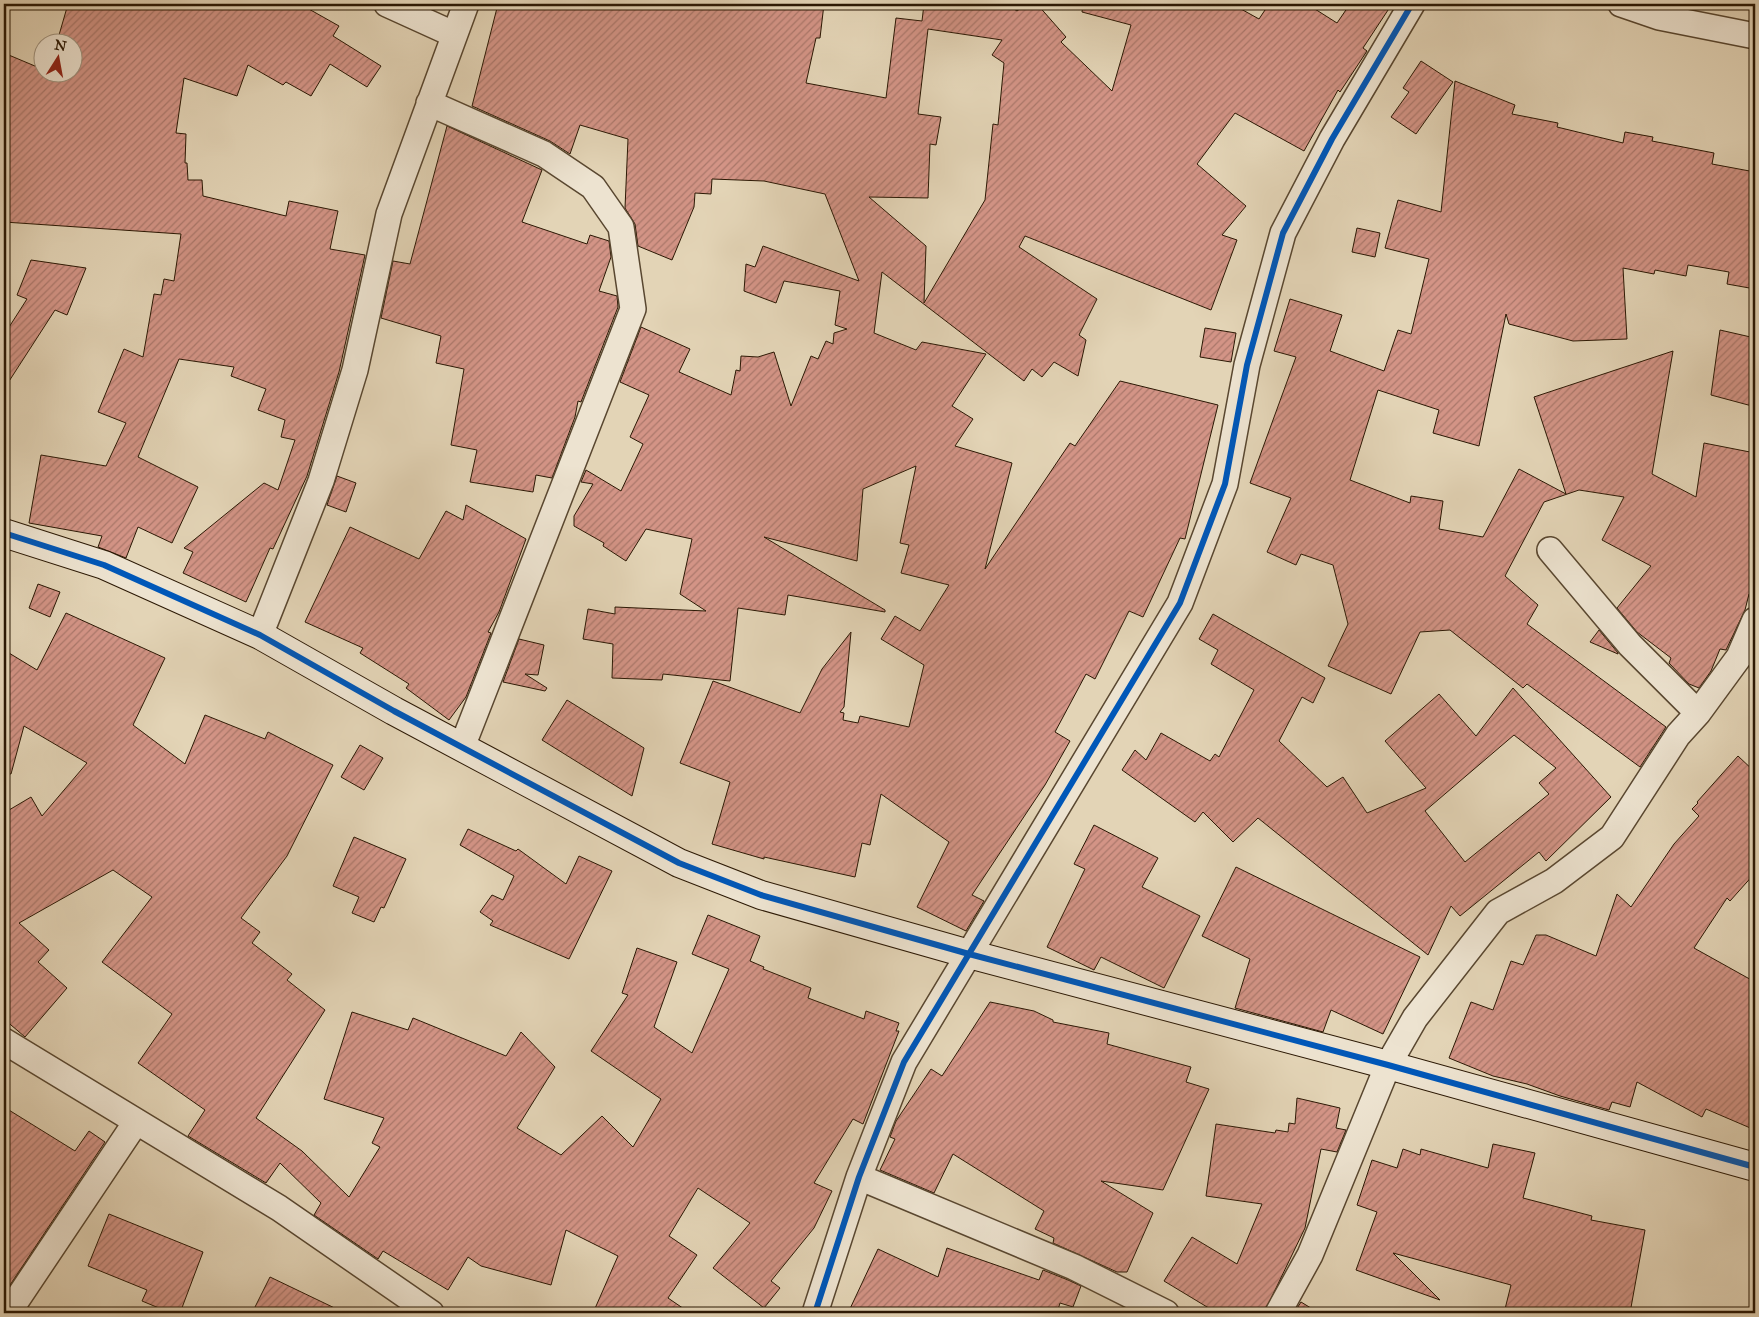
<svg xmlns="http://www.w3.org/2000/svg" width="1759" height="1317" font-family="'IM FELL Great Primer',serif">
  <defs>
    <pattern id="building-hatch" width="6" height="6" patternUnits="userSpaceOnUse" patternTransform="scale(1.25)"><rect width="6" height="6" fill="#d39486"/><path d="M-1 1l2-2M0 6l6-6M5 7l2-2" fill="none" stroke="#ab786b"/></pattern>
  </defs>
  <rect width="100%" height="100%" fill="#e3d4b6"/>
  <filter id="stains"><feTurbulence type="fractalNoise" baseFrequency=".004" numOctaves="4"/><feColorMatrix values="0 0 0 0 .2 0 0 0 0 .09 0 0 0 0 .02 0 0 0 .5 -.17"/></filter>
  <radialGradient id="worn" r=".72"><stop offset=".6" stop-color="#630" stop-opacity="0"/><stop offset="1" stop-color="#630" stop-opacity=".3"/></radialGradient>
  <!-- building -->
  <path fill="url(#building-hatch)" stroke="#2b1804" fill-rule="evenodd" d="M68,4H300L339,26L333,36L381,66L367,87L330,64L311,96L286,82L283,85L248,65L237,96L184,78L176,133L186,134L185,163H187L188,180H202L203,196L286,216L289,201L338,211L330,249L365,255L339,372L307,476L273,549L270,548L246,602L183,573L193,552L184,548L264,483L278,490L295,440L281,437L285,420L258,410L266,389L231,376L234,367L179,359L138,457L198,487L172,543L138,527L126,558L98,547L102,536L29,523L41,455L106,466L126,423L98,412L124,349L143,357L154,294L161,295L164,279L174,281L181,234L4,222V53L42,69V72H72V42H57Z
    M498,4H824L820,38H816L806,83L886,98L896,18L922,21L924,4H1007L1017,11L1026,4H1037L1066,37L1061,42L1112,91L1131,25L1082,12L1083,4H1232L1259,19L1269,4H1307L1337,23L1350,4H1392L1363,48L1367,51L1340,92L1338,90L1304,151L1235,113L1197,164L1246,206L1222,235L1237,240L1211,310L1025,236L1019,247L1097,299L1079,335L1086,340L1078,376L1054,362L1042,377L1032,369L1024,381L882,272L874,333L916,350L922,342L986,354L952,406L973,419L955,446L1012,463L985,569L1070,443L1075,446L1120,381L1218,405L1185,539L1180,538L1143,617L1129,611L1095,679L1086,674L1055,732L1070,741L1045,785L972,895L984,901L966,931L917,907L949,842L881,794L870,845L862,843L855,877L764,857V859L712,844L730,782L680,763L713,681L800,713L822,669L851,632L844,707L840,712L844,713L843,720L858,723L860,716L909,727L924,665L881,639L895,616L920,631L949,585L901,573L909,545L900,543L916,466L863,489L857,561L764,537L885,610V612L788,595L785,615L738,608L730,681L663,674L662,680L612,678L613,644L583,639L588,609L615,614V607L706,611L680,594L692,539L646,529L626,561L603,546L604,543L574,526V516L593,484L581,482L586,470L621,491L643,444L630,437L649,395L620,382L641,327L690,349L679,372L731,395L736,370L740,371L741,356L758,357L774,352L791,406L811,356L818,359L826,341L833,344L834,333L847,329L835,325L840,291L784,281L776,303L744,291L746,264L755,267L763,246L859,281L825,194L764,181L712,179L711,194L695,193L694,207L672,260L638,246L635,224L625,208L628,139L580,125L570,154L550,141L472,106ZM928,29L1002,40L992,55L1004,63L998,125L993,124L985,200L924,303L926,246L869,197L928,198L930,144L936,145L941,117L918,114Z
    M1421,61L1453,82L1416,134L1391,117L1409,92L1403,88Z
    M1455,81L1515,105L1512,114L1558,123L1557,127L1623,143L1625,132L1653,137L1652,141L1714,153L1712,164L1755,172V289L1727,284L1729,272L1688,265L1686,276L1655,270L1654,274L1623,268L1627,339L1573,341L1509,324L1506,314L1479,446L1433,433L1439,410L1378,390L1350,480L1410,503L1411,496L1443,501L1439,529L1483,537L1519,469L1566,494L1534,397L1673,351L1652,474L1696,497L1704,443L1755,453V595L1749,594L1745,610L1726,650L1720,649L1711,671L1699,688L1689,684L1669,663L1671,658L1637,632L1617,608L1651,566L1602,540L1624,497L1579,490L1544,502L1505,576L1538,605L1527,624L1666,727L1640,767L1527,684L1523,688L1450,630L1420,632L1391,694L1328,666L1348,624L1333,565L1301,554L1296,565L1267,552L1291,498L1250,483L1296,357L1274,351L1290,299L1342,315L1330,351L1384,371L1398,330L1411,334L1429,259L1385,248L1398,200L1441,212Z
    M447,126L542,170L522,222L587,244L590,235L609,241L611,257L599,291L617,296L618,307L581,402L578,401L575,417L552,478L536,475L533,492L470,482L477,450L451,445L464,369L436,363L441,336L381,318L393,261L410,264Z
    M1357,228L1380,233L1375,257L1352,252Z
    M31,260L86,268L67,315L55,310L4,389V335L27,299L17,295Z
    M1205,328L1236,333L1231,362L1200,357Z
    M1720,330L1755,338V392L1752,406L1711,395Z
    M337,476L356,483L346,512L327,505Z
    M466,505L526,539L499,612L488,632L491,633L466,697L449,720L406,688L409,684L360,653L363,648L305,622L350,527L419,559L446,511L463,520Z
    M38,584L60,592L50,617L29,608Z
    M66,613L165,658L133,725L185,764L205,715L265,739L268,732L333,765L287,856L241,918L260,932L252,943L292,974L287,980L325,1010L256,1118L302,1151L349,1197L380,1147L372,1143L384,1118L324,1099L352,1012L408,1030L413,1018L506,1056L521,1032L555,1067L517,1128L561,1155L602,1116L633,1147L661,1099L591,1051L628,995L622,993L637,948L677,962L654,1027L692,1053L729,969L692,954L708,915L760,936L750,961L764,967L763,969L811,988L808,998L864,1019L866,1011L899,1023L896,1031H899L863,1124L853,1119L814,1183L832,1191L814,1228L771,1281L780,1288L764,1308L713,1268L750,1223L698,1188L669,1236L697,1255L668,1298L690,1313H593L618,1256L566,1230L551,1285L481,1266L468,1257L448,1290L383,1251L378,1259L314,1215L321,1203L280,1163L266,1183L188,1136L205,1110L138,1063L172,1014L102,962L152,897L113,870L19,923L49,950L38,962L67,988L25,1037L4,1019V813L31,797L42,816L87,763L24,726L11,774L4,773V650L37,670Z
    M1213,614L1325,678L1313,703L1302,697L1279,741L1327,787L1343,777L1367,813L1426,788L1385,741L1439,694L1476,736L1513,688L1611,797L1546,861L1539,852L1460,916L1451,906L1428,955L1258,818L1233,842L1203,812L1195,822L1122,770L1135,750L1146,760L1161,733L1210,761L1215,754L1219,757L1254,690L1211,664L1218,650L1199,639ZM1514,735L1556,768L1539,783L1549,794L1465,862L1425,811Z
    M1599,630L1618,653V654L1590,642Z
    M519,639L544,645L538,675L525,674L547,688L545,691L503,682Z
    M567,700L644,748L632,796L542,740Z
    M360,745L383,758L364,790L341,777Z
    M1738,756L1755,772V873L1730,901L1727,898L1694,948L1755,982V1130L1706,1109L1702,1117L1637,1082L1630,1107L1612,1102L1609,1110L1560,1096L1527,1084L1493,1076L1449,1058L1471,1002L1493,1010L1511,961L1523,965L1536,935H1546L1596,956L1617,894L1631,907L1674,844L1699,816L1692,809L1698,803L1697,802Z
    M1094,825L1158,858L1142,887L1200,916L1164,988L1101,957L1094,970L1047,947L1085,869L1074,864Z
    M468,829L516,851L518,849L566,884L579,856L612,871L569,959L490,925L493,921L480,912L492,895L503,900L514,876L460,845Z
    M354,837L406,859L384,908L381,907L374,922L352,913L359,897L333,886Z
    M1236,867L1420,957L1383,1034L1331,1010L1323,1032L1235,1008L1250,959L1202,936Z
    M990,1002L1034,1011L1053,1020V1022L1109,1033L1107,1044L1191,1067L1186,1082L1209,1089L1163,1190L1101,1181L1153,1213L1127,1272H1117L1053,1243L1054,1238L1035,1229L1044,1211L953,1154L934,1193L880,1170L895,1139L890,1137L896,1121L931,1069L942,1076Z
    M1297,1098L1340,1108L1336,1128L1346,1130L1337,1152L1321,1149L1305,1228L1264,1313H1217L1164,1281L1192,1237L1237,1264L1262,1204L1206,1196L1216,1124L1275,1133L1276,1130L1288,1132L1289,1123L1295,1124Z
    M4,1107L75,1151L89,1131L105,1142L4,1294Z
    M1493,1144L1535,1153L1523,1198L1592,1216L1591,1220L1645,1230L1630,1313H1504L1511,1285L1393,1253L1440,1300L1356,1270L1377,1212L1357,1205L1372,1160L1397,1168L1403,1149L1420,1155L1421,1149L1488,1168Z
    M109,1214L203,1252L180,1313H171L142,1301L147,1290L88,1266Z
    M947,1248L1039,1280L1043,1270L1068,1280L1081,1286L1073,1307L1060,1303L1057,1313H848L878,1249L938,1277Z
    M270,1277L345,1313H252Z
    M1301,1302L1319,1313H1294Z"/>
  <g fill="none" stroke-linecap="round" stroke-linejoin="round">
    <!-- street casing -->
    <g stroke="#594730" stroke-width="28">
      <path id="street" d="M387,4L453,34
        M1621,4L1659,17L1755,36
        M429,103L544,154L593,187L621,227L633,309L462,747
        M1550,550L1630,645L1698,713
        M260,635L321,481L355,370L389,214L466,4
        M4,1041L279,1208L431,1313
        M859,1177L1074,1267L1166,1313
        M8,1313L136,1122
        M815,1313L859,1177L904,1062L1180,603L1225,484L1247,365L1283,233L1332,139L1412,4
        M1278,1313L1310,1255L1388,1065L1415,1018L1498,912L1554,881L1612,837L1678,735L1698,713L1739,657L1755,620"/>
    </g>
    <!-- secondary casing -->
    <g stroke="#2b1804" stroke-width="30">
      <path id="secondary" d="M4,533L104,565L260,635L394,711L679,863L761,895L969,954L1388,1065L1755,1167"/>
    </g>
    <!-- street -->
    <use href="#street" stroke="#ede3d0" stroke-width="25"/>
    <!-- secondary -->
    <use href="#secondary" stroke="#ede3d0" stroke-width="28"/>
    <!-- cycleway casing -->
    <g stroke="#ede3d0" stroke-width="9">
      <path id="cycleway" d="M4,533L104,565L260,635L394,711L679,863L761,895L969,954L1388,1065L1755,1167
        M815,1313L859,1177L904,1062L1180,603L1225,484L1247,365L1283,233L1332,139L1412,4"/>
    </g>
    <!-- cycleway -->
    <use href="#cycleway" stroke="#0057b8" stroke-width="6"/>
  </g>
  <!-- margin -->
  <rect width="1759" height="1317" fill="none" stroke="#e3d4b6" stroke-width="20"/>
  <rect x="5" y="5" width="1749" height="1307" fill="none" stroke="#2b1804" stroke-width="2.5"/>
  <rect x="10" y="10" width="1739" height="1297" fill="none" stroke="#2b1804"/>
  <!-- north arrow -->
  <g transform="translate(58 58) rotate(11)"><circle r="24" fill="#ede3d0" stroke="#9f927e"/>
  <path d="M0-4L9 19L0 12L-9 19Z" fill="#8f2418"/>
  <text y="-8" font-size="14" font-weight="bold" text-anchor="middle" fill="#2b1804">N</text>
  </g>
  <rect width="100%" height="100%" filter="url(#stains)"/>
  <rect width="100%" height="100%" fill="url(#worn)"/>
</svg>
